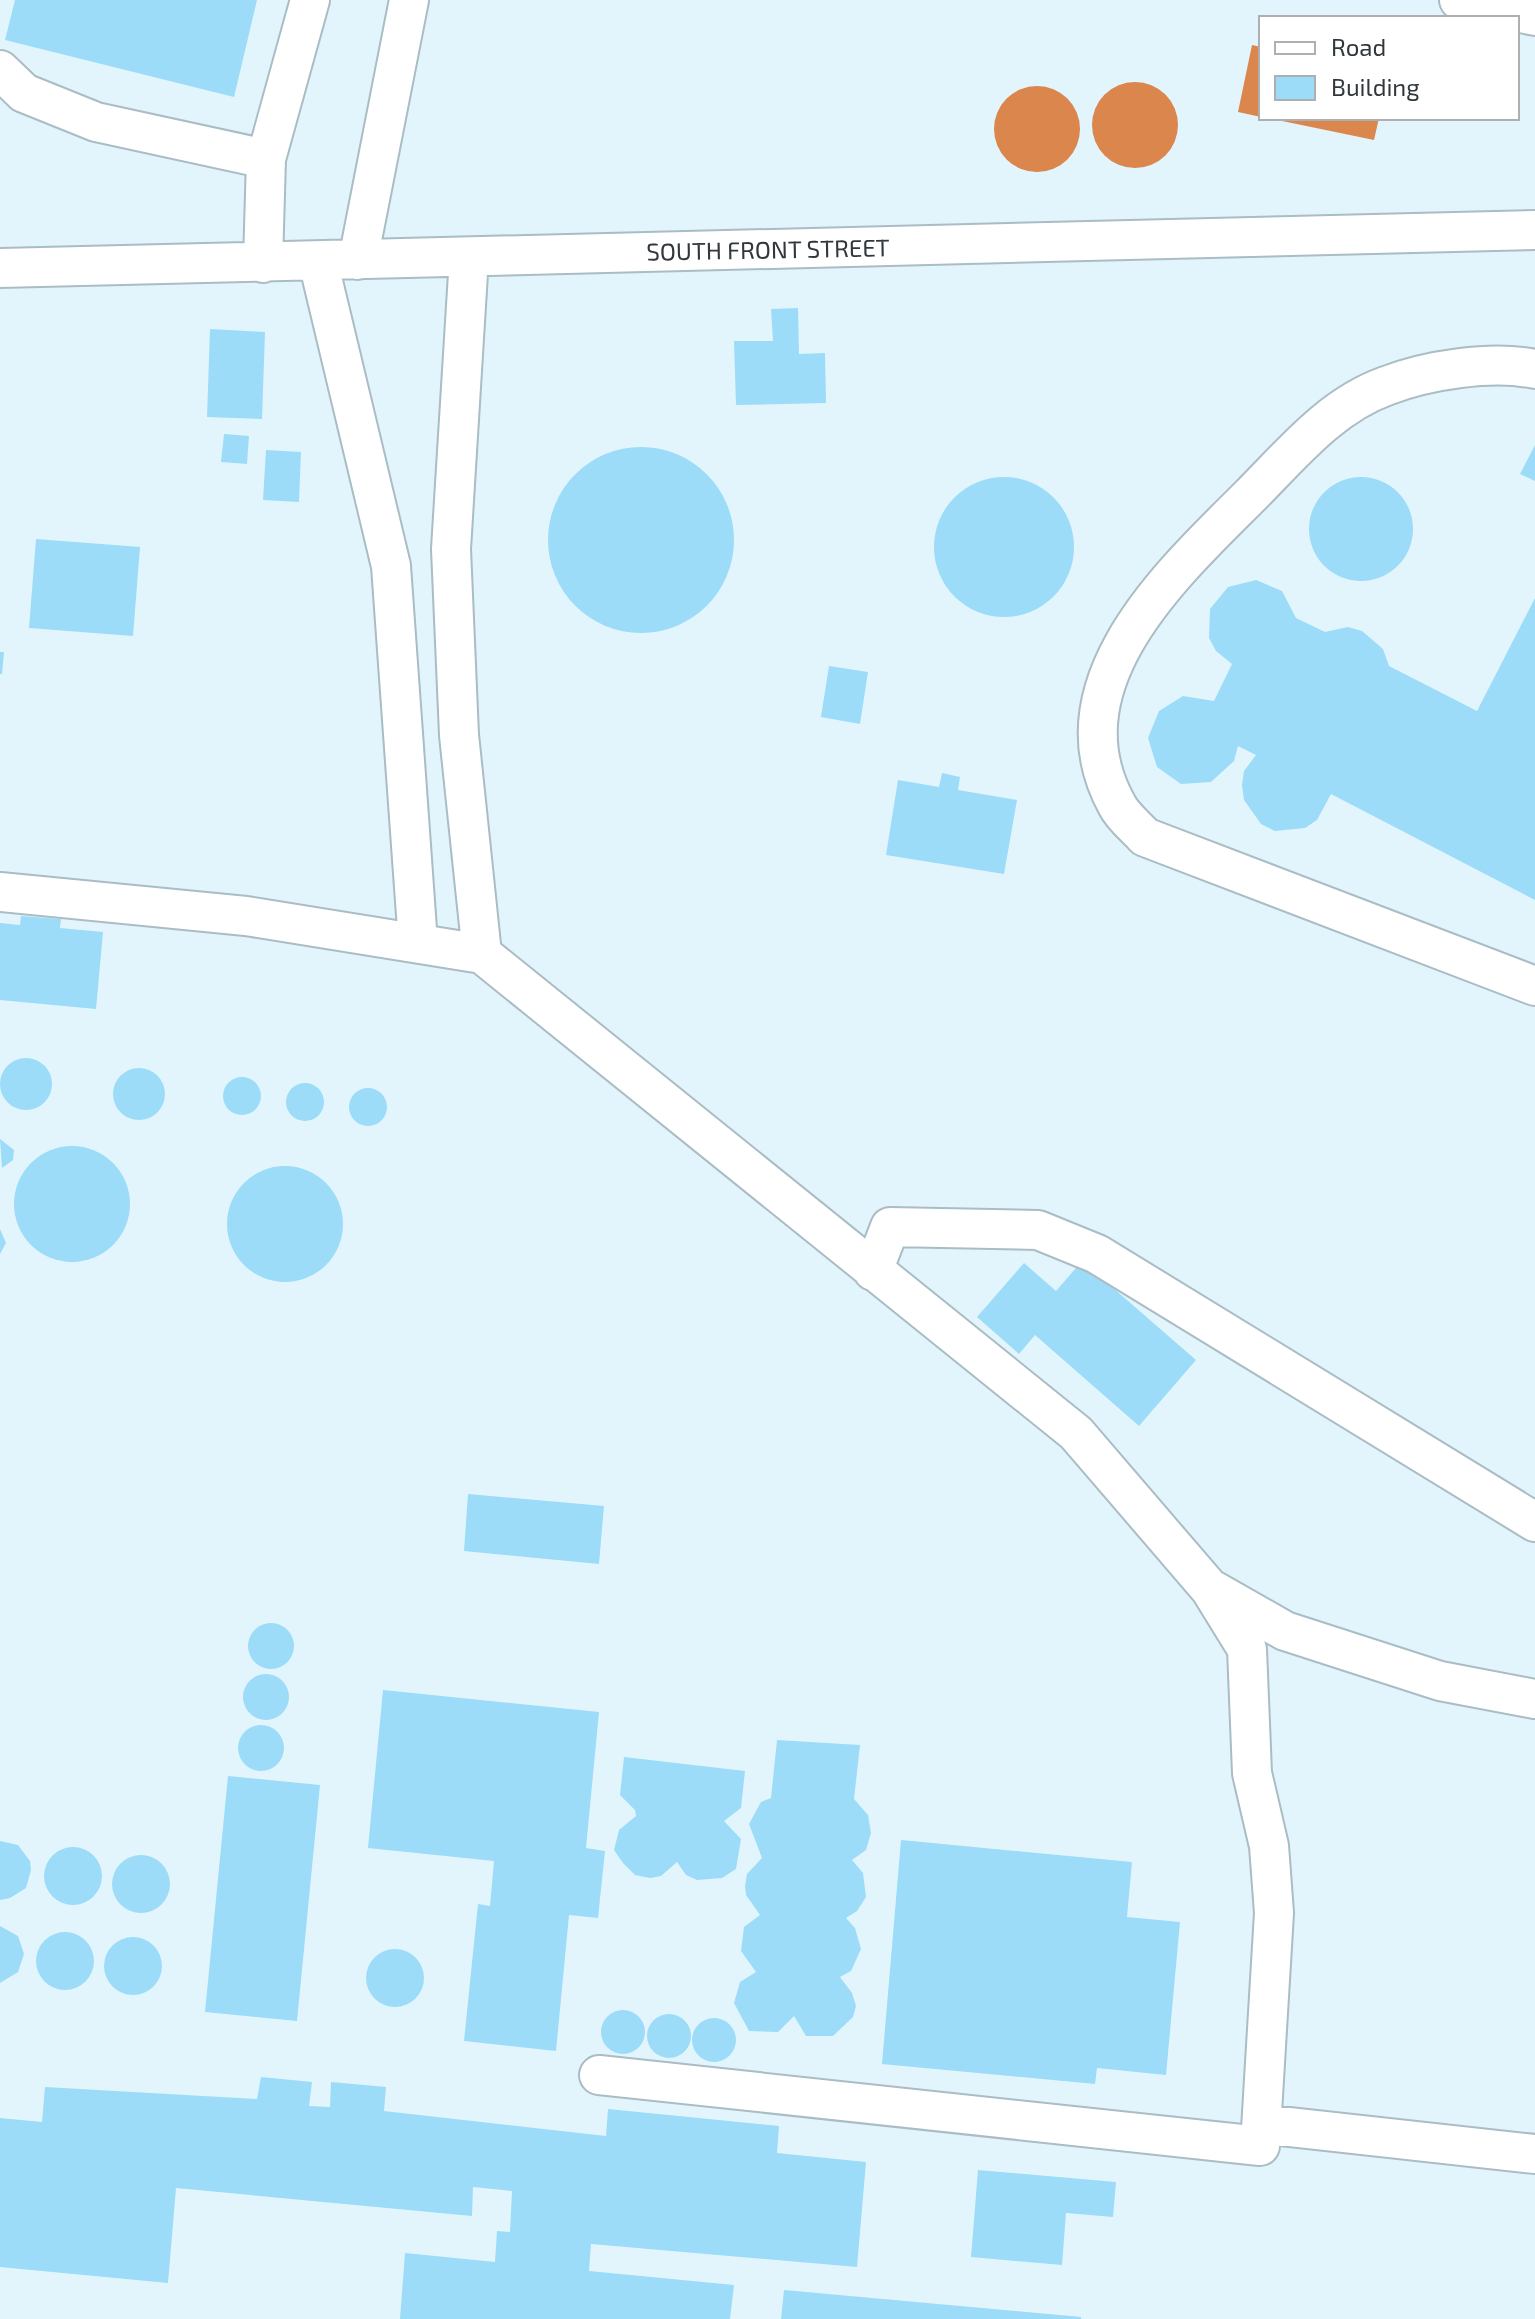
<svg xmlns="http://www.w3.org/2000/svg" width="1535" height="2319" font-family="'Exo 2',sans-serif">
  <rect width="100%" height="100%" fill="#e2f5fd"/>
  <!-- water -->
  <path fill="#da864c" d="M1252,45L1261,47V117L1238,112Z
    M1092 125a43 43 0 1 1 86 0a43 43 0 1 1-86 0Z
    M994 129a43 43 0 1 1 86 0a43 43 0 1 1-86 0Z
    M1268,118H1379L1374,140Z"/>
  <!-- building -->
  <path fill="#9cdcf8" d="M15,0H257L234,97L5,40Z
    M798,308L799,354L825,353L826,403L736,405L734,341H773L771,309Z
    M210,329L265,332L262,419L207,417Z
    M224,434L249,436L247,464L221,462Z
    M1535,445V481L1520,474Z
    M548 540a93 93 0 1 1 186 0a93 93 0 1 1-186 0Z
    M266,450L301,452L299,502L263,500Z
    M934 547a70 70 0 1 1 140 0a70 70 0 1 1-140 0Z
    M1309 529a52 52 0 1 1 104 0a52 52 0 1 1-104 0Z
    M36,539L140,547L133,636L29,628Z
    M1256,580L1282,591L1296,618L1325,632L1348,627L1362,631L1383,649L1389,666L1477,711L1535,598V900L1331,794L1317,820L1305,828L1275,831L1261,824L1244,800L1242,785L1244,771L1256,755L1238,746L1234,761L1211,782L1181,784L1157,767L1148,738L1159,711L1183,696L1214,701L1232,664L1216,651L1209,638L1210,609L1228,587Z
    M0,652H4L2,674H0Z
    M829,666L868,672L860,724L821,717Z
    M942,773L960,777L958,790L1017,800L1004,874L886,855L898,780L939,787Z
    M21,916L61,919L60,928L103,932L96,1009L0,1000V923L20,925Z
    M0 1084a26 26 0 1 1 52 0a26 26 0 1 1-52 0Z
    M113 1094a26 26 0 1 1 52 0a26 26 0 1 1-52 0Z
    M223 1096a19 19 0 1 1 38 0a19 19 0 1 1-38 0Z
    M286 1102a19 19 0 1 1 38 0a19 19 0 1 1-38 0Z
    M349 1107a19 19 0 1 1 38 0a19 19 0 1 1-38 0Z
    M0,1139L14,1150L13,1160L2,1168Z
    M14 1204a58 58 0 1 1 116 0a58 58 0 1 1-116 0Z
    M227 1224a58 58 0 1 1 116 0a58 58 0 1 1-116 0Z
    M0,1229L6,1243L0,1254Z
    M1082,1261L1196,1360L1139,1426L1035,1335L1019,1354L977,1317L1024,1263L1056,1291Z
    M468,1494L604,1506L599,1564L464,1551Z
    M248 1646a23 23 0 1 1 46 0a23 23 0 1 1-46 0Z
    M243 1697a23 23 0 1 1 46 0a23 23 0 1 1-46 0Z
    M383,1690L599,1712L586,1848L605,1851L598,1918L569,1915L556,2051L464,2041L478,1904L490,1906L494,1861L368,1848Z
    M238 1748a23 23 0 1 1 46 0a23 23 0 1 1-46 0Z
    M777,1740L860,1745L854,1799L868,1815L871,1833L866,1850L852,1860L863,1873L866,1897L857,1911L846,1918L855,1928L861,1949L851,1971L840,1977L852,1993L856,2006L853,2017L833,2036H806L794,2016L778,2032L749,2031L734,2003L740,1982L756,1972L741,1951L744,1927L760,1915L746,1895L745,1886L747,1874L762,1858L749,1824L761,1802L771,1798Z
    M624,1757L745,1771L741,1808L724,1821L741,1839L736,1869L722,1878L697,1880L686,1875L677,1862L661,1876L650,1878L635,1875L623,1863L614,1850L619,1830L636,1816L635,1810L620,1795Z
    M228,1776L320,1785L297,2021L205,2012Z
    M901,1840L1132,1862L1127,1917L1180,1922L1166,2075L1097,2068L1095,2084L882,2064Z
    M0,1841L18,1845L30,1861L31,1870L26,1888L10,1898L0,1900Z
    M44 1876a29 29 0 1 1 58 0a29 29 0 1 1-58 0Z
    M112 1884a29 29 0 1 1 58 0a29 29 0 1 1-58 0Z
    M0,1926L18,1936L24,1954L18,1972L0,1983Z
    M36 1961a29 29 0 1 1 58 0a29 29 0 1 1-58 0Z
    M104 1966a29 29 0 1 1 58 0a29 29 0 1 1-58 0Z
    M366 1978a29 29 0 1 1 58 0a29 29 0 1 1-58 0Z
    M601 2032a22 22 0 1 1 44 0a22 22 0 1 1-44 0Z
    M647 2036a22 22 0 1 1 44 0a22 22 0 1 1-44 0Z
    M692 2040a22 22 0 1 1 44 0a22 22 0 1 1-44 0Z
    M261,2077L312,2082L309,2106L330,2107L331,2082L386,2087L384,2111L606,2136L608,2109L779,2126L777,2153L866,2162L857,2267L591,2244L589,2271L734,2285L730,2319H400L405,2253L495,2262L497,2231L510,2232L512,2191L473,2187L472,2216L176,2188L168,2283L0,2267V2118L42,2122L45,2087L257,2099Z
    M978,2170L1116,2182L1113,2217L1066,2213L1062,2265L971,2257Z
    M784,2290L1081,2317V2319H781Z"/>
  <g fill="none" stroke-linecap="round" stroke-linejoin="round">
    <!-- minor casing -->
    <g stroke="#aabcc4" stroke-width="42">
      <path id="minor" d="M1459,0L1535,16
        M0,70L24,93L96,122L266,159
        M469,257L451,549L459,735L482,954
        M358,260L409,0
        M318,261L391,566L418,943
        M263,263L266,159L310,0
        M0,268L1535,230
        M1535,369C1492,360 1427,370 1386,386C1330,406 1291,455 1250,496C1173,573 1050,684 1117,805C1123,817 1136,827 1145,837L1535,986
        M0,892L246,916L482,954L1076,1433L1210,1589L1247,1649L1252,1773L1269,1846L1274,1913L1260,2146L599,2075
        M873,1271L890,1227L1038,1230L1097,1254L1535,1522
        M1213,1590L1285,1631L1440,1681L1535,1699
        M1262,2124L1535,2154"/>
    </g>
    <!-- minor -->
    <use href="#minor" stroke="#fff" stroke-width="38"/>
  </g>
  <g text-anchor="middle" dominant-baseline="central" stroke-width="8" stroke-linejoin="round" paint-order="stroke">
    <!-- street labels -->
    <g font-size="24" fill="#31383c" stroke="#fff">
      <text transform="translate(768 249) rotate(-1)">SOUTH FRONT STREET</text>
    </g>
  </g>
  <!-- legend -->
  <rect x="1259" y="16" width="260" height="104" fill="#ffffff" stroke="#adafb1" stroke-width="2"/>
  <rect x="1275" y="42" width="40" height="12" fill="#ffffff" stroke="#adafb1" stroke-width="2"/>
  <text x="1331" y="56" font-size="24" fill="#31383c">Road</text>
  <rect x="1275" y="76" width="40" height="24" fill="#9cdcf8" stroke="#adafb1" stroke-width="2"/>
  <text x="1331" y="96" font-size="24" fill="#31383c">Building</text>
</svg>
